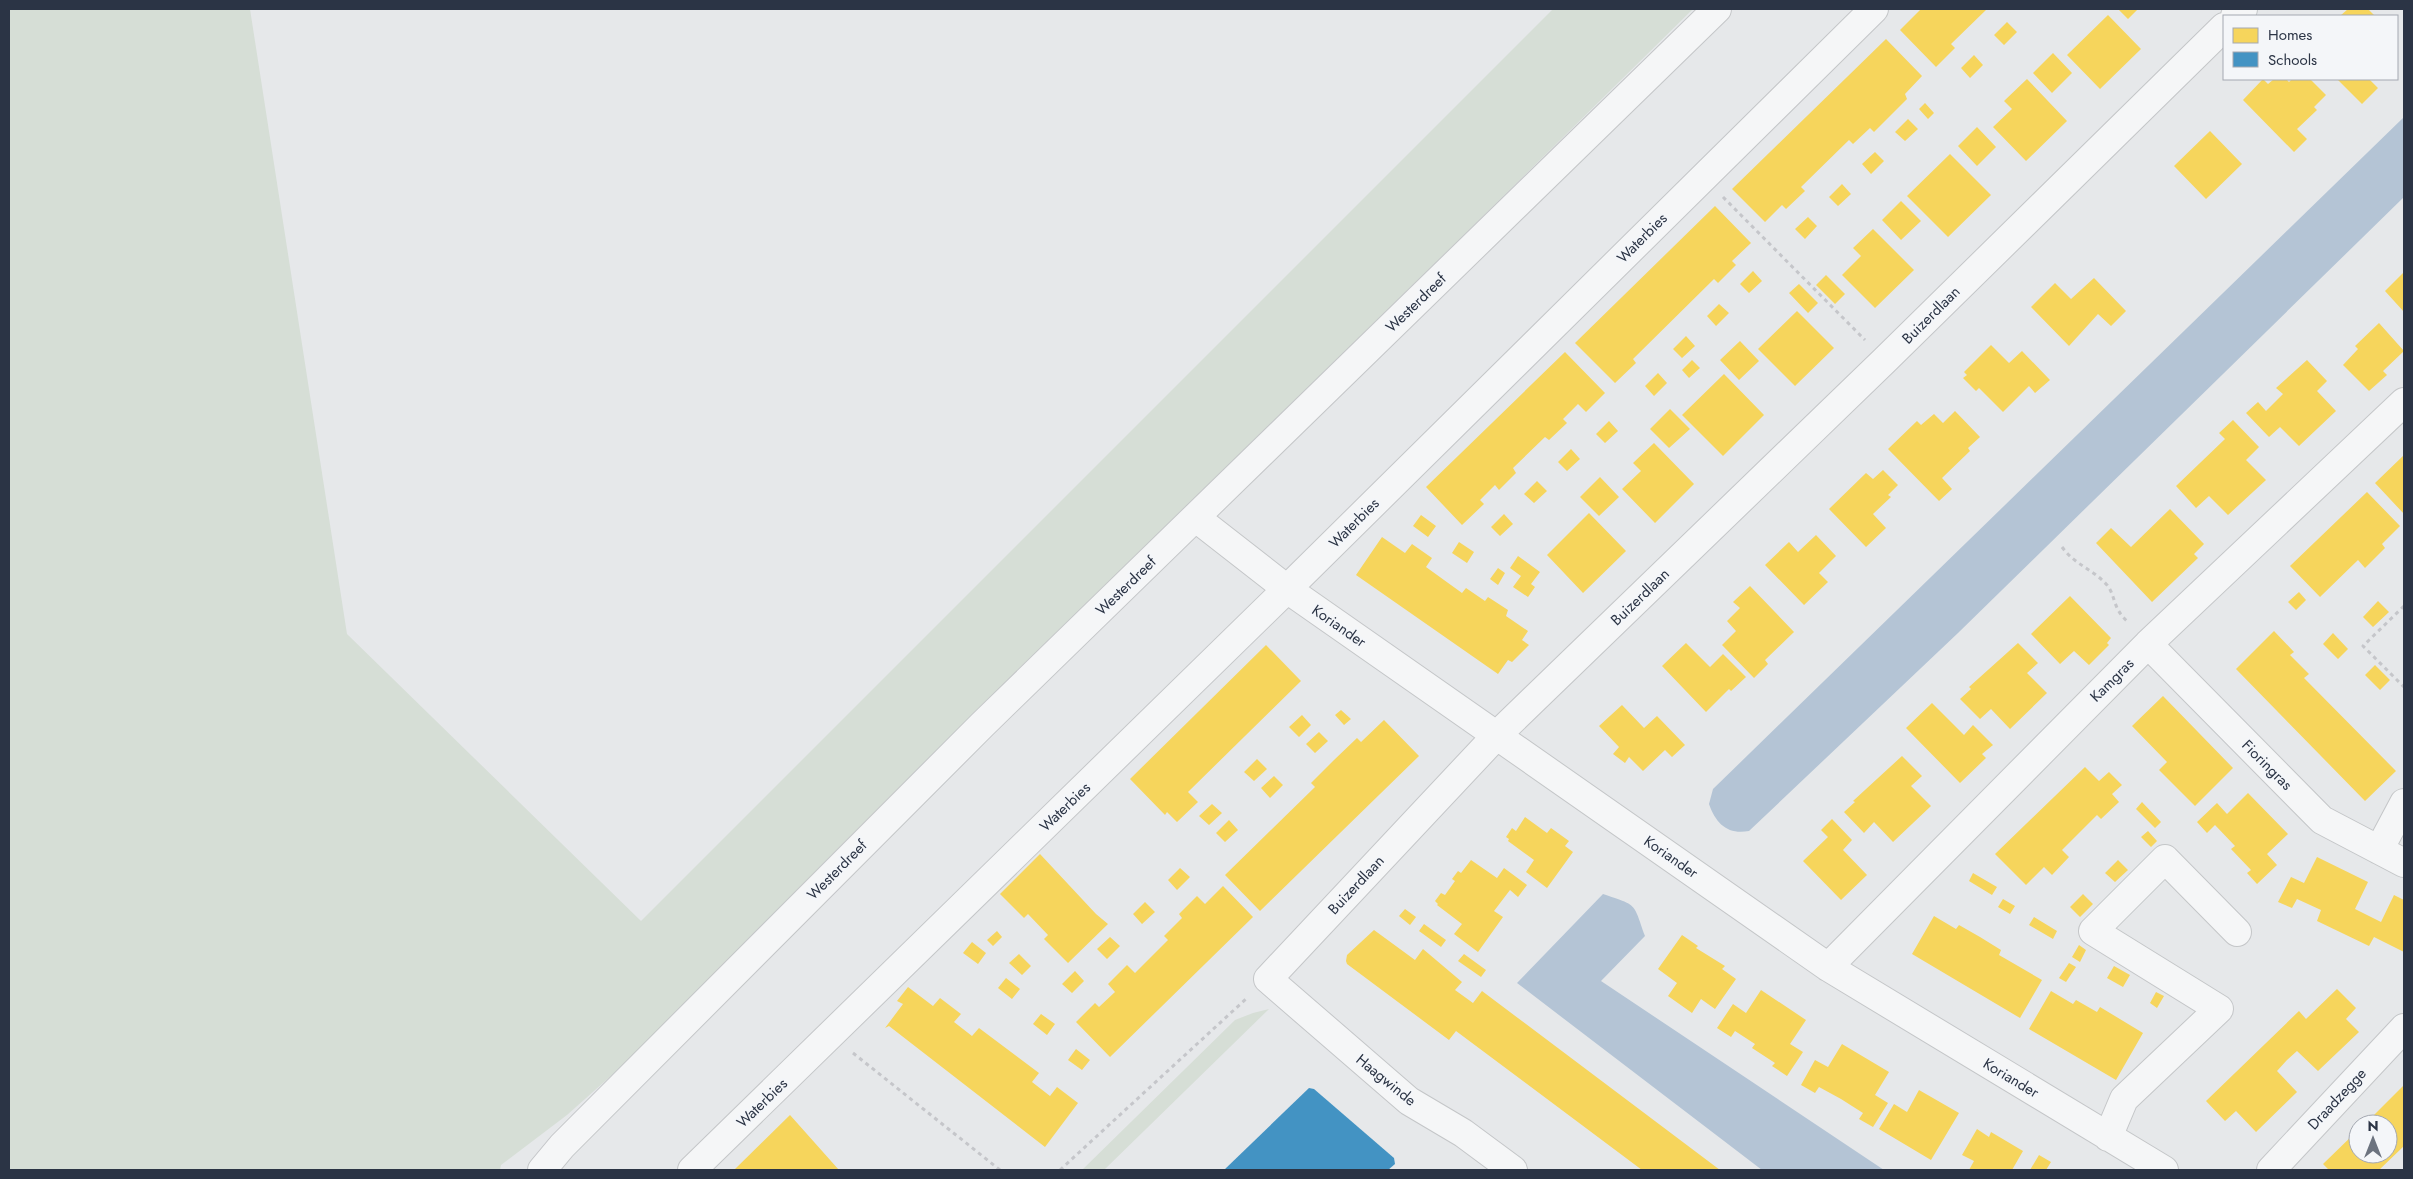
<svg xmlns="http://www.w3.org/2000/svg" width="2413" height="1179" font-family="Jost,sans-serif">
  <rect width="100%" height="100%" fill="#e6e8ea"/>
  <!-- green -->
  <path fill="#d6ded6" d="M9,9H250L347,634L641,921L1553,9H1693L621,1067L567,1115L501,1165L500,1170H9Z
    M1269,1009L1104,1170H1082L1235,1020L1253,1013Z"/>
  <!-- water -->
  <path fill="#b4c4d5" d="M2404,117V197L1958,633L1749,831C1728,835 1716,824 1709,804L1713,789Z
    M1603,894C1637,906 1633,901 1645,936L1601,981L1884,1170H1762L1517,983Z"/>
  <!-- homes -->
  <path fill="#f6d55c" d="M1921,9H1987L1951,44L1955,48L1936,67L1900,30Z
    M2118,9H2138L2128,19Z
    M2348,9H2368L2375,16H2340Z
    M2108,15L2141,49L2100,89L2067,55Z
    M2007,22L2017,32L2004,45L1994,35Z
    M1886,39L1922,76L1905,94L1907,99L1874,132L1870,128L1853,144L1849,140L1801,187L1805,191L1786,209L1782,205L1765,222L1732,189Z
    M2053,53L2072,73L2052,93L2033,73Z
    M1974,55L1983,65L1970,78L1961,68Z
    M2027,79L2067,121L2026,161L1993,127L2012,109L2004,101Z
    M2263,79L2268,84L2274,79H2286L2289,82L2292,79H2310L2326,95L2314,107L2317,110L2297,129L2307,139L2294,152L2243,100Z
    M2337,79H2369L2378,88L2362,104Z
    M1925,103L1934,113L1928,119L1919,109Z
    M1908,119L1918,129L1905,141L1895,132Z
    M1977,127L1996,147L1977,166L1958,146Z
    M2210,131L2242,164L2206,199L2174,166Z
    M1875,152L1884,161L1871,174L1862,164Z
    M1950,154L1991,195L1948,237L1907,196Z
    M1842,184L1851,194L1838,206L1829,197Z
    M1901,201L1921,221L1901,240L1882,220Z
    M1715,206L1751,243L1732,261L1736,265L1718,283L1714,279L1633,359L1636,363L1615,383L1575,343Z
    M1808,217L1817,226L1805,239L1795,229Z
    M1873,229L1914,270L1875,308L1842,275L1861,256L1853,248Z
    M1753,271L1762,281L1749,293L1740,284Z
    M2404,272V312L2385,291Z
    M1826,275L1845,294L1835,304L1816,285Z
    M2094,278L2126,311L2111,326L2098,314L2069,346L2031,307L2055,283L2071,299Z
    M1799,284L1818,303L1808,313L1789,293Z
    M1719,304L1729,313L1716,326L1707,316Z
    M1797,311L1834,348L1795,386L1758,349Z
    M2379,323L2404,351L2383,371L2387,375L2369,391L2343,365L2358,349L2355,346Z
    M1686,336L1695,346L1682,358L1673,349Z
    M1740,341L1759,361L1739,380L1720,360Z
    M1991,345L2009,363L2022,351L2050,380L2035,393L2029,386L2003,412L1979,388L1976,391L1963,378L1967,375L1964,372Z
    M1565,352L1605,393L1586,412L1578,404L1563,419L1567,423L1549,440L1545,437L1513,468L1516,473L1499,490L1495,485L1480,500L1484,504L1462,525L1426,487Z
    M1692,360L1700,368L1689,378L1682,370Z
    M2307,360L2327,381L2317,391L2336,411L2299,446L2280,427L2269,437L2246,413L2258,402L2266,411L2283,394L2276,388Z
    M1658,373L1667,383L1654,396L1645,386Z
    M1724,374L1764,415L1723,456L1682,415Z
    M1670,409L1690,429L1669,448L1650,429Z
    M1955,411L1980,437L1968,448L1970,451L1942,478L1952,489L1939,501L1888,449L1917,421L1921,425L1934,414L1943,423Z
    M2233,420L2259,447L2246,460L2266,480L2228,515L2209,496L2196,508L2176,486L2225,439L2219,433Z
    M1609,421L1618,431L1605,443L1596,434Z
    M1654,443L1694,484L1655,523L1622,489L1641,471L1633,463Z
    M1571,449L1580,459L1567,471L1558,462Z
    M2404,455V514L2375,483Z
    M1883,470L1898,485L1888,495L1891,497L1873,514L1886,528L1866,547L1829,509L1866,473L1873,479Z
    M1600,477L1619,497L1599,516L1580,497Z
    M1537,481L1547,491L1534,503L1524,494Z
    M2367,492L2400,526L2382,544L2385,548L2365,568L2358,560L2320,597L2290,566Z
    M2170,509L2204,544L2194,554L2198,558L2152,602L2096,543L2111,528L2131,547Z
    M1589,513L1626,551L1583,593L1547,555Z
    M1504,514L1513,524L1500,536L1491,527Z
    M1421,515L1436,526L1428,537L1413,526Z
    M1816,535L1836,556L1819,573L1828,582L1804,605L1765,565L1789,542L1798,552Z
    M1382,537L1405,553L1412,544L1432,558L1426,567L1462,593L1466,588L1485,601L1488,597L1508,610L1506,616L1528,631L1522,640L1529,645L1512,662L1508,660L1498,674L1356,575Z
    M1459,542L1474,552L1467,563L1452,553Z
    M1518,556L1540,572L1531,584L1535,587L1528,597L1513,587L1521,576L1510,568Z
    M1498,568L1505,573L1498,585L1490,579Z
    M1750,586L1794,632L1765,660L1768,664L1754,678L1722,645L1736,631L1727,621L1740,608L1733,602Z
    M2299,592L2306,600L2296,610L2288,602Z
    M2070,596L2111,638L2107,643L2109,645L2089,665L2074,651L2060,664L2031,634Z
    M2378,601L2389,612L2373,627L2363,617Z
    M2274,631L2294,652L2290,655L2309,674L2304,678L2396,771L2365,801L2236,669Z
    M2333,633L2348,649L2338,659L2323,644Z
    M1686,643L1710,667L1723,654L1746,677L1731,691L1729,689L1706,712L1662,666Z
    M2018,643L2038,663L2027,673L2047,693L2010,729L1991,709L1980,719L1960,699L1971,689L1969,687Z
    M1266,645L1301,681L1188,792L1198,802L1177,822L1167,812L1165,815L1130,779Z
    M2375,665L2390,680L2380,690L2365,675Z
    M2163,696L2233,768L2195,806L2159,770L2167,762L2132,726Z
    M1932,703L1964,735L1973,725L1993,745L1982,754L1986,758L1960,783L1906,728Z
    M1622,705L1644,728L1657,716L1685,745L1672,757L1665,750L1643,771L1629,757L1625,763L1613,754L1619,747L1599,726Z
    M1341,710L1351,719L1344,725L1335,715Z
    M1302,715L1311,725L1299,737L1289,727Z
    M1384,720L1419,756L1260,911L1225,875L1315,787L1311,783L1334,760L1357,738L1361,742Z
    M1319,732L1328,741L1315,753L1306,744Z
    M1902,756L1922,776L1911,786L1931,806L1893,842L1874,822L1864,833L1844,812L1855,802L1853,801Z
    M1257,759L1267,769L1254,781L1244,772Z
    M2085,767L2099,781L2109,772L2122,785L2112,794L2119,802L2101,819L2097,815L2062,850L2069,857L2052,875L2044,867L2026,885L1995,854Z
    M1274,776L1283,785L1270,798L1261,788Z
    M2248,793L2288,834L2267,854L2277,865L2257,884L2247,873L2251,870L2231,849L2235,846L2215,825L2207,833L2197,822L2217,803L2227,814Z
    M2142,802L2161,822L2155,828L2136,809Z
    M1212,804L1222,813L1209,825L1199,816Z
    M1525,817L1547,833L1551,828L1569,841L1565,846L1573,852L1547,888L1526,872L1534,860L1508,841L1509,839L1506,837L1512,828L1516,831Z
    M1832,819L1852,840L1843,850L1867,875L1841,900L1803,861L1828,837L1821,830Z
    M1229,820L1238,830L1225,842L1216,833Z
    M2148,831L2157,841L2151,847L2141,837Z
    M1040,854L1096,914L1108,924L1068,963L1044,939L1048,935L1028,914L1024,918L1000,894Z
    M2317,857L2368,882L2355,909L2381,922L2394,895L2404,900V952L2374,937L2369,946L2317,921L2321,910L2297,899L2292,908L2278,902L2291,877L2304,883Z
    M1471,860L1497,878L1504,868L1527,885L1518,897L1510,890L1494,911L1503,917L1478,952L1454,934L1462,924L1437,905L1438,904L1435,901L1441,893L1445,895L1455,881L1452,879L1458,871L1461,873Z
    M2118,860L2128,870L2115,882L2105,873Z
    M1180,868L1190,877L1177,890L1168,880Z
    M1973,873L1997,887L1992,895L1969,881Z
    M1223,886L1253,917L1110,1057L1076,1022L1095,1003L1099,1007L1115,992L1108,984L1127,965L1135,973L1168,940L1164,936L1182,918L1179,914L1197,896L1205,904Z
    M2083,894L2093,904L2080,917L2070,907Z
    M2003,899L2015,906L2010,914L1998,907Z
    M1145,902L1155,912L1142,924L1133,914Z
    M1405,909L1416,917L1410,925L1399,916Z
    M1934,916L1956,929L1959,925L1980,937L2001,950L1999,955L2042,980L2020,1018L1912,954Z
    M2034,917L2057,931L2053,939L2029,925Z
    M1424,924L1446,940L1441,947L1419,931Z
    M1374,930L1415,960L1423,949L1462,982L1455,990L1473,1003L1482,991L1720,1170H1642L1456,1031L1449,1040L1347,964L1346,961L1347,955Z
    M997,931L1002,937L993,946L987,940Z
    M1682,935L1698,946L1696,948L1725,966L1722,969L1736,979L1715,1009L1701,999L1692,1013L1668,996L1677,983L1658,969Z
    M1110,937L1120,946L1107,959L1097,949Z
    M972,942L986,953L978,964L963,953Z
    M2079,945L2086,950L2080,962L2072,957Z
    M1019,954L1031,966L1022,975L1009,963Z
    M1464,954L1486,970L1481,977L1458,961Z
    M2069,963L2076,967L2066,982L2059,978Z
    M2114,966L2130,975L2123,987L2107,978Z
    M1075,971L1084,981L1072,993L1062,984Z
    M1006,978L1020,989L1012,999L998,988Z
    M908,987L933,1006L940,998L961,1014L954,1022L972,1036L979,1028L1039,1073L1032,1082L1050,1096L1057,1087L1078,1103L1045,1147L889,1026L885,1028L903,1004L897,1001Z
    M2337,989L2356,1008L2346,1019L2359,1032L2318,1071L2297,1051L2287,1060L2277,1071L2297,1092L2256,1132L2236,1111L2225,1121L2206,1101L2299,1011L2306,1019Z
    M1761,990L1806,1020L1790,1044L1803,1052L1787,1076L1772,1066L1775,1063L1752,1048L1755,1044L1735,1031L1731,1037L1717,1028L1733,1004L1746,1013Z
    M2051,991L2073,1004L2076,1000L2097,1012L2100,1007L2143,1033L2116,1080L2029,1029Z
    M2156,992L2164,996L2157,1008L2150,1003Z
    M1041,1014L1055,1024L1047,1035L1033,1024Z
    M1842,1044L1889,1072L1875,1095L1888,1103L1873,1127L1859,1119L1863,1113L1841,1099L1819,1087L1815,1093L1801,1085L1815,1060L1828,1067Z
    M1076,1049L1090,1060L1082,1070L1068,1060Z
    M2404,1085V1146L2379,1170H2329L2323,1164L2358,1130V1154H2388V1124H2365Z
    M1919,1090L1959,1113L1931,1160L1879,1129L1894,1104L1907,1112Z
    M790,1115L839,1170H734Z
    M1977,1129L1989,1137L1991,1132L2023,1151L2012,1170H1969L1974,1161L1962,1155Z
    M2039,1155L2051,1162L2046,1170H2030Z"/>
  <!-- schools -->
  <path fill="#4393c3" d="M1309,1088L1314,1089L1394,1158L1395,1164L1388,1170H1224Z"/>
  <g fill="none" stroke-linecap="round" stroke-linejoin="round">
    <!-- minor casing -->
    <g stroke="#c4c6c8" stroke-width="30">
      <path id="minor" d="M2235,16L2243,9
        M1196,518L1287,589L1828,967L2164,1170
        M2148,644L2322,820L2404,863
        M2379,850L2404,803
        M1828,967L2148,644L2404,402
        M2108,1137L2124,1099L2219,1009L2093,931L2165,859L2237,932
        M542,1170L562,1146L982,725L1717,9
        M692,1170L1287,589L1874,9
        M1513,1170L1463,1133L1409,1101L1268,979L1497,735L1885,360L2224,27
        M2271,1170L2404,1028"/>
    </g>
    <!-- path -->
    <path stroke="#c5c6ca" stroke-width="3" stroke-dasharray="4 4" stroke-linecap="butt" d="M1723,197L1865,340
      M2062,547C2076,566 2093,569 2107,585C2116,596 2112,608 2128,622
      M2404,606L2363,646L2404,687
      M853,1053L1000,1170
      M1060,1170L1247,998"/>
    <!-- minor -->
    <use href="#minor" stroke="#f5f6f7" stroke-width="28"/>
  </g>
  <g text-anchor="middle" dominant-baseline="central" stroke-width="5" stroke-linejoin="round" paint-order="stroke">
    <!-- street labels -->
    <g font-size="15" fill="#2b3445" stroke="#f4f6f9">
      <text transform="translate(1642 238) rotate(-45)">Waterbies</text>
      <text transform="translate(1416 303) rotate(-44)">Westerdreef</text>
      <text transform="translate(1931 315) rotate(-45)">Buizerdlaan</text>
      <text transform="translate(1354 523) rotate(-45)">Waterbies</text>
      <text transform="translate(1126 586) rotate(-44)">Westerdreef</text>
      <text transform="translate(1640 597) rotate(-44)">Buizerdlaan</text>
      <text transform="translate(1339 626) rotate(35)">Koriander</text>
      <text transform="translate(2112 680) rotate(-45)">Kamgras</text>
      <text transform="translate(2267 765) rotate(45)">Fioringras</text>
      <text transform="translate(1065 807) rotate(-44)">Waterbies</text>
      <text transform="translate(1671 857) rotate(35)">Koriander</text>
      <text transform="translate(837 870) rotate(-45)">Westerdreef</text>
      <text transform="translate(1356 885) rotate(-47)">Buizerdlaan</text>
      <text transform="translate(2011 1078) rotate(31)">Koriander</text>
      <text transform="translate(1386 1080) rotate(39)">Haagwinde</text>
      <text transform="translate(2337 1099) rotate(-47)">Draadzegge</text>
      <text transform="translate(762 1103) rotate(-44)">Waterbies</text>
    </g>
  </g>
  <!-- border -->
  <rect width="2413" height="1179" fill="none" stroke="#2b3445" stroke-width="20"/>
  <!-- legend -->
  <rect x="2223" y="15" width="175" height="65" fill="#f4f6f9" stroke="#a4a8b1"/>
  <rect x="2233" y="28" width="25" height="15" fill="#f6d55c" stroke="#a4a8b1"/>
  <text x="2268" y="40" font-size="15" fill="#2b3445">Homes</text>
  <rect x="2233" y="52" width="25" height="15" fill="#4393c3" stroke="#a4a8b1"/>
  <text x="2268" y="65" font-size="15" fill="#2b3445">Schools</text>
  <!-- north arrow -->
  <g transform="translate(2373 1139)"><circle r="24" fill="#f4f6f9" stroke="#a4a8b1"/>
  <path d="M0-4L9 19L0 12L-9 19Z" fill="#6c737f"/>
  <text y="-8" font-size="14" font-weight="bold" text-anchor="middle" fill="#2b3445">N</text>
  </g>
</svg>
